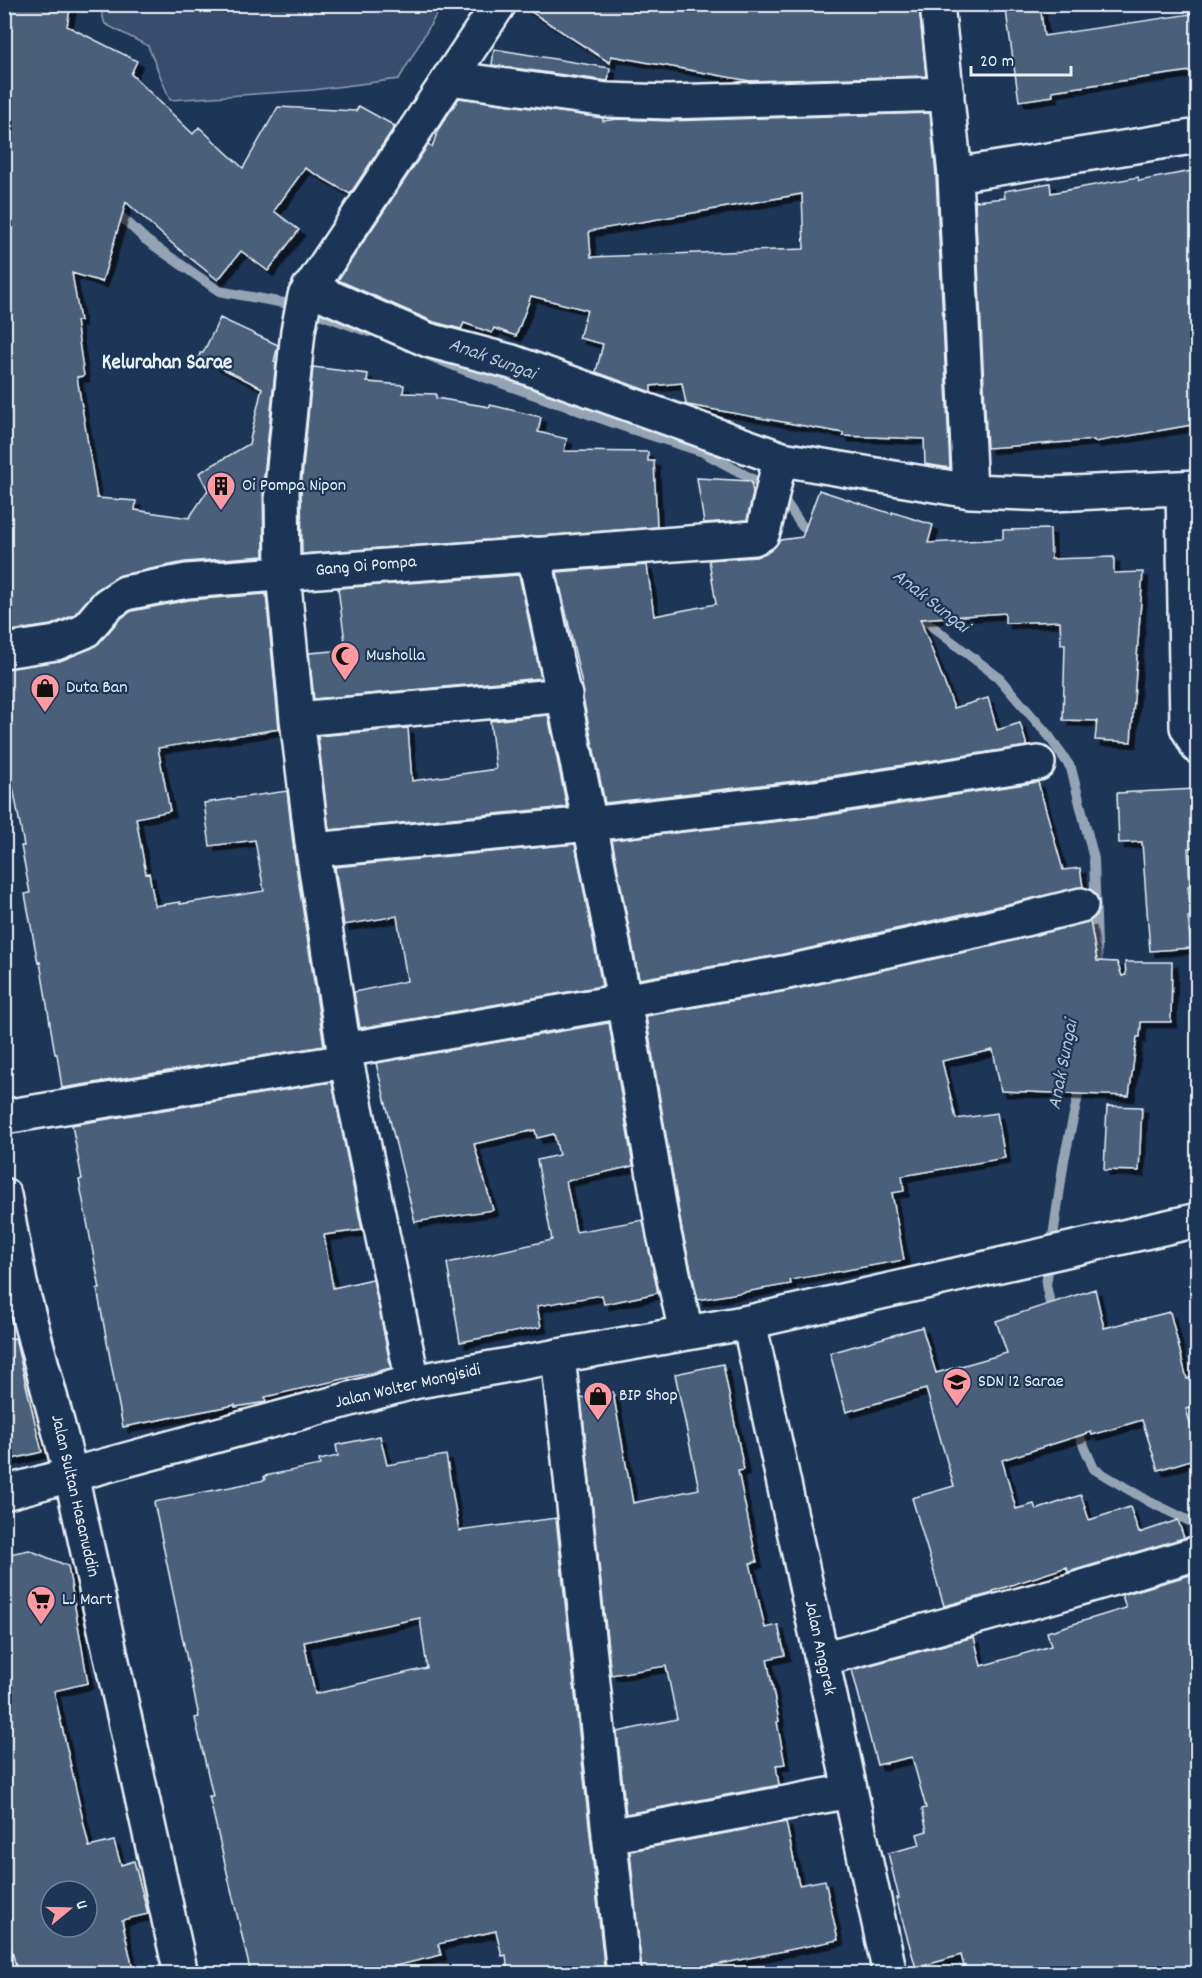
<svg xmlns="http://www.w3.org/2000/svg" width="1202" height="1978" font-family="Dekko,sans-serif">
  <defs>
    <filter id="shadow"><feDropShadow dx="5.5" dy="5.5" stdDeviation="0" flood-color="#0009"/></filter>
  </defs>
  <rect width="100%" height="100%" fill="#1d3557"/>
  <filter id="ink" filterUnits="userSpaceOnUse"><feTurbulence type="fractalNoise" baseFrequency=".0167" numOctaves="2"/><feDisplacementMap in="SourceGraphic" scale="12" xChannelSelector="R" yChannelSelector="G"/><feConvolveMatrix kernelMatrix="1 2 1 2 8 2 1 2 1" color-interpolation-filters="sRGB"/></filter>
  <g filter="url(#ink)">
    <!-- green -->
    <path fill="#374d6c" stroke="#909fb2" stroke-width="1.5" d="M99,5V4L442,5L399,79L313,90L170,100L148,46L105,24Z"/>
    <g fill="none" stroke-linecap="round" stroke-linejoin="round">
      <!-- stream -->
      <path stroke="#95a4b5" stroke-width="10" d="M113,209L146,240L219,291L295,305L369,332
        M425,354L467,371L628,428L703,452L780,494L802,526L815,536
        M912,611L998,677L1049,736L1071,768L1094,859L1098,975
        M1053,1317L1046,1285L1064,1160L1081,1082
        M1074,1423L1094,1469L1150,1502L1198,1525"/>
    </g>
    <!-- building -->
    <path fill="#495e7a" stroke="#e8f1f8" stroke-width="1.5" fill-rule="evenodd" filter="url(#shadow)" d="M4,4H71L67,26L137,61L131,74L193,134L199,127L243,168L278,107L356,111L359,106L395,126L350,194L305,168L274,211L299,230L268,271L241,251L218,280L175,246L126,202L102,282L72,273L80,321H76L84,376L77,377L97,498L136,501L135,510L189,518L208,490L199,473L249,444L262,388L199,357L200,353H203L220,318L278,345L274,362H276L263,485L264,556L185,562L121,575L96,590L74,615L51,625L4,632Z
      M519,4H919L926,76L750,81L611,56L610,63Z
      M1005,4H1040L1044,36L1197,13V70L1052,91L1053,96L1019,101Z
      M494,49L610,68L608,81L492,65Z
      M459,98L603,118V121L618,119L668,121L930,113L936,176L950,468L925,464L924,439L843,436V433L688,405L686,404L682,383L651,386V392L596,372L603,344L579,338L587,310L531,296L516,336L494,328L492,333L464,323L461,329L434,322L338,280L428,145L432,147L439,128ZM802,194L804,249L591,257L589,231Z
      M1197,170V424L1095,442L1094,440L987,448L975,201L1005,198L1004,191L1050,183L1051,193L1138,177L1139,181Z
      M313,367L368,374L367,382L404,385L403,393L436,394V398L490,407V405L541,417L538,432L567,439L564,451L648,452V461H654L657,527L302,554L301,488Z
      M697,478L751,481L753,493L747,520L704,523Z
      M819,490L892,514V512L933,525L928,543L1003,539V530L1050,529L1051,559L1114,557V573L1143,572L1131,742L1095,740L1097,721L1063,720L1065,644H1061L1060,621L1005,623V613L920,619L954,708L988,698L997,730L1020,723L1027,746L812,779L605,803L583,698L584,693L557,572L647,565L654,616L716,604L709,560L756,557L770,551L780,540L802,537Z
      M519,575L541,678L314,699L309,653L346,650L338,588Z
      M266,594L279,729L158,748L170,811L136,818L146,874L149,873L155,906L180,902V904L264,891L255,840L210,846L204,803L287,791L294,853L324,1046L62,1088L57,1054H55L40,962L38,963L25,894L30,893L21,846H24L13,787L10,788L4,758V669L59,661L92,648L99,643L120,619L132,611L189,600Z
      M548,715L567,807L329,830L318,736L408,728L412,781L496,769L490,721Z
      M1038,782L1063,870L1080,868L1083,887L779,955L639,979L612,840L817,817Z
      M1197,789V846L1188,848L1190,886H1188L1191,916L1188,917L1191,948L1150,951L1142,842L1119,843L1117,793Z
      M575,844L602,986L360,1028L354,992L407,981L397,916L344,925L335,867Z
      M1090,921L1097,961L1117,962L1122,976L1126,975L1125,962H1172L1171,1022H1141L1140,1037H1137L1129,1096L1001,1091L993,1050L942,1061L956,1119L997,1113L1005,1158L902,1176L904,1191L892,1193L904,1260L790,1280L791,1284L698,1300L682,1230L646,1016L787,991L993,946Z
      M609,1023L633,1166L566,1181L576,1232L643,1220L658,1293L604,1304L602,1295L537,1306L541,1327L460,1342L447,1263L552,1240L537,1160L559,1155L554,1134L537,1138L535,1130L474,1144L493,1210L415,1222L376,1063Z
      M332,1082L362,1230L324,1235L333,1288L373,1279L391,1368L265,1397L266,1402L235,1407V1405L123,1427L97,1289H100L79,1180L82,1179L72,1125Z
      M1107,1106L1142,1107L1139,1171L1104,1170Z
      M1095,1289L1104,1328L1170,1312L1187,1379L1197,1376V1406L1186,1409L1197,1447V1458L1158,1470L1142,1420L1092,1435L1091,1432L1002,1460L1016,1509L1034,1504L1036,1510L1081,1495L1089,1520L1130,1507L1139,1533L1178,1520L1184,1538L1068,1572L1067,1567L993,1591V1593L944,1606L912,1498L954,1486L926,1389L846,1412L830,1353L922,1327L936,1373L1007,1353L996,1321Z
      M15,1338L42,1452L4,1461V1339Z
      M723,1364L744,1470L738,1471L757,1562L750,1563L765,1628L778,1625L785,1655L767,1659L779,1721L777,1722L785,1764L776,1765L779,1785L626,1814L617,1732L677,1719L666,1666L611,1675L581,1398L613,1392L633,1503L699,1489L675,1374Z
      M380,1436L387,1465L446,1455L459,1531L556,1518L605,1974H508L506,1955L502,1956L496,1931L438,1944L441,1955L387,1968L389,1974H251L209,1796H213L195,1718L199,1717L154,1502L265,1480L264,1476L320,1465L319,1460L338,1456L336,1445ZM420,1618L427,1668L315,1694L304,1642Z
      M29,1550L68,1566L88,1683L54,1691L89,1847L114,1841L121,1865L134,1861L148,1914L122,1920L134,1974H18L4,1921V1555ZM51,1891H87V1927H51Z
      M1197,1573V1974H966L961,1955L916,1968L896,1898H899L888,1853L920,1845L917,1834L927,1831L922,1809L926,1808L912,1757L877,1765L852,1670L974,1637L981,1666L1051,1646L1047,1632L1126,1608L1122,1595Z
      M786,1822L799,1885L825,1880L838,1940L710,1966L711,1974H642L630,1851Z"/>
    <g fill="none" stroke-linecap="round" stroke-linejoin="round">
      <!-- street casing -->
      <g stroke="#e8f1f8" stroke-width="38">
        <path id="street" d="M937,4L955,175L970,491
          M449,78L607,100L668,102L947,94
          M955,175L1198,136
          M309,288L428,340L512,362L782,459L970,491L1053,494L1198,487
          M1183,488L1187,727L1198,747
          M534,554L590,824L624,1000L664,1234L686,1332
          M4,651L56,643L85,631L107,605L125,593L187,581L754,538L762,534L764,529L776,476L782,459
          M297,719L565,695
          M313,850L590,824L815,798L1038,763
          M344,1050L783,973L989,928L1081,905
          M4,1117L346,1061
          M558,1356L624,1974
          M413,1382L344,1050L313,850L297,719L283,574L282,487L298,331L305,296L499,4
          M822,1659L1053,1596L1198,1553
          M609,1836L850,1791"/>
      </g>
      <!-- secondary casing -->
      <g stroke="#e8f1f8" stroke-width="38">
        <path id="secondary" d="M4,1195L20,1283L71,1475L181,1974
          M749,1322L890,1974
          M4,1493L413,1382L749,1322L1198,1220"/>
      </g>
      <!-- street -->
      <use href="#street" stroke="#1d3557" stroke-width="33"/>
      <!-- secondary -->
      <use href="#secondary" stroke="#1d3557" stroke-width="33"/>
    </g>
  </g>
  <!-- icons -->
  <defs>
    <g id="building-pin" transform="scale(1.5)"><path d="M0 17L-7.5 6A9.5 9.5 0 1 1 7.5 6Z" fill="#ff9aa2" stroke="#1d3557"/><path d="M-4-6H4V6H1V3H-1V6H-4ZM-2.5-4.3h1.7v1.8h-1.7ZM.8-4.3h1.7v1.8H.8ZM-2.5-1h1.7V.8h-1.7ZM.8-1h1.7V.8H.8Z" fill="#111"/></g>
    <g id="mosque-pin" transform="scale(1.5)"><path d="M0 17L-7.5 6A9.5 9.5 0 1 1 7.5 6Z" fill="#ff9aa2" stroke="#1d3557"/><path d="M3.5-4.9A6 6 0 1 0 3.5 4.9A5 5 0 1 1 3.5-4.9Z" fill="#111"/></g>
    <g id="shop-pin" transform="scale(1.5)"><path d="M0 17L-7.5 6A9.5 9.5 0 1 1 7.5 6Z" fill="#ff9aa2" stroke="#1d3557"/><path d="M-5-2.5h2.3a2.7 3.5 0 0 1 5.4 0H5L5.5 6h-11ZM-1.5-2.5h3a1.5 2.3 0 0 0-3 0Z" fill="#111"/></g>
    <g id="school-pin" transform="scale(1.5)"><path d="M0 17L-7.5 6A9.5 9.5 0 1 1 7.5 6Z" fill="#ff9aa2" stroke="#1d3557"/><path d="M0-5L7-2L0 1L-7-2ZM-4 1L0 2.5L4 1V4Q0 6-4 4Z" fill="#111"/></g>
    <g id="supermarket-pin" transform="scale(1.5)"><path d="M0 17L-7.5 6A9.5 9.5 0 1 1 7.5 6Z" fill="#ff9aa2" stroke="#1d3557"/><path d="M-6-5.5h2.5l.6 2H6L4.5 2H-2.5L-4.4-4H-6ZM-1.5 3.2a1.3 1.3 0 1 0 .1 0ZM3 3.2a1.3 1.3 0 1 0 .1 0Z" fill="#111"/></g>
  </defs>
  <g fill-rule="evenodd">
    <use href="#building-pin" x="221" y="486"/>
    <use href="#mosque-pin" x="345" y="656"/>
    <use href="#shop-pin" x="45" y="688"/>
    <use href="#school-pin" x="957" y="1382"/>
    <use href="#shop-pin" x="598" y="1396"/>
    <use href="#supermarket-pin" x="41" y="1600"/>
  </g>
  <g text-anchor="middle" dominant-baseline="central" stroke-width="4.5" stroke-linejoin="round" paint-order="stroke">
    <!-- poi labels -->
    <g font-size="18" fill="#e8f1f8" stroke="#1d3557" text-anchor="start">
      <text x="242" y="486">Oi Pompa Nipon</text>
      <text x="366" y="656">Musholla</text>
      <text x="66" y="688">Duta Ban</text>
      <text x="978" y="1382">SDN 12 Sarae</text>
      <text x="619" y="1396">BIP Shop</text>
      <text x="62" y="1600">LJ Mart</text>
    </g>
    <!-- street labels -->
    <g font-size="18" fill="#e8f1f8" stroke="#1d3557">
      <text transform="translate(366 567) rotate(-5)">Gang Oi Pompa</text>
      <text transform="translate(408 1387) rotate(-13)">Jalan Wolter Mongisidi</text>
      <text transform="translate(74 1496) rotate(77)">Jalan Sultan Hasanuddin</text>
      <text transform="translate(819 1648) rotate(78)">Jalan Anggrek</text>
    </g>
    <!-- water labels -->
    <g font-size="20" font-style="italic" fill="#b7c4d1" stroke="#1d3557">
      <text transform="translate(492 360) rotate(20)">Anak Sungai</text>
      <text transform="translate(930 602) rotate(38)">Anak Sungai</text>
      <text transform="translate(1064 1065) rotate(-79)">Anak Sungai</text>
    </g>
    <!-- quarter labels -->
    <g font-size="21" font-weight="bold" fill="#e8f1f8" stroke="#1d3557">
      <text x="167" y="364">Kelurahan Sarae</text>
    </g>
  </g>
  <!-- margin -->
  <rect width="1202" height="1978" fill="none" stroke="#1d3557" stroke-width="24"/>
  <rect x="12" y="12" width="1178" height="1954" fill="none" stroke="#e8f1f8" stroke-width="2" filter="url(#ink)"/>
  <!-- north arrow -->
  <g transform="translate(69 1909) rotate(71)"><circle r="28" fill="#1d3557" stroke="#6e8097" stroke-width="1.5"/>
  <path d="M0-4.5L10 22L0 15L-10 22Z" fill="#ff9aa2"/>
  <text y="-9" font-size="16" font-weight="bold" text-anchor="middle" fill="#e8f1f8">U</text>
  </g>
  <!-- scale -->
  <path d="M971 66v9h100v-9" fill="none" stroke="#e8f1f8" stroke-width="3"/>
  <text x="980" y="66" font-size="18" fill="#e8f1f8" stroke="#1d3557" stroke-width="4.5" paint-order="stroke">20 m</text>
</svg>
